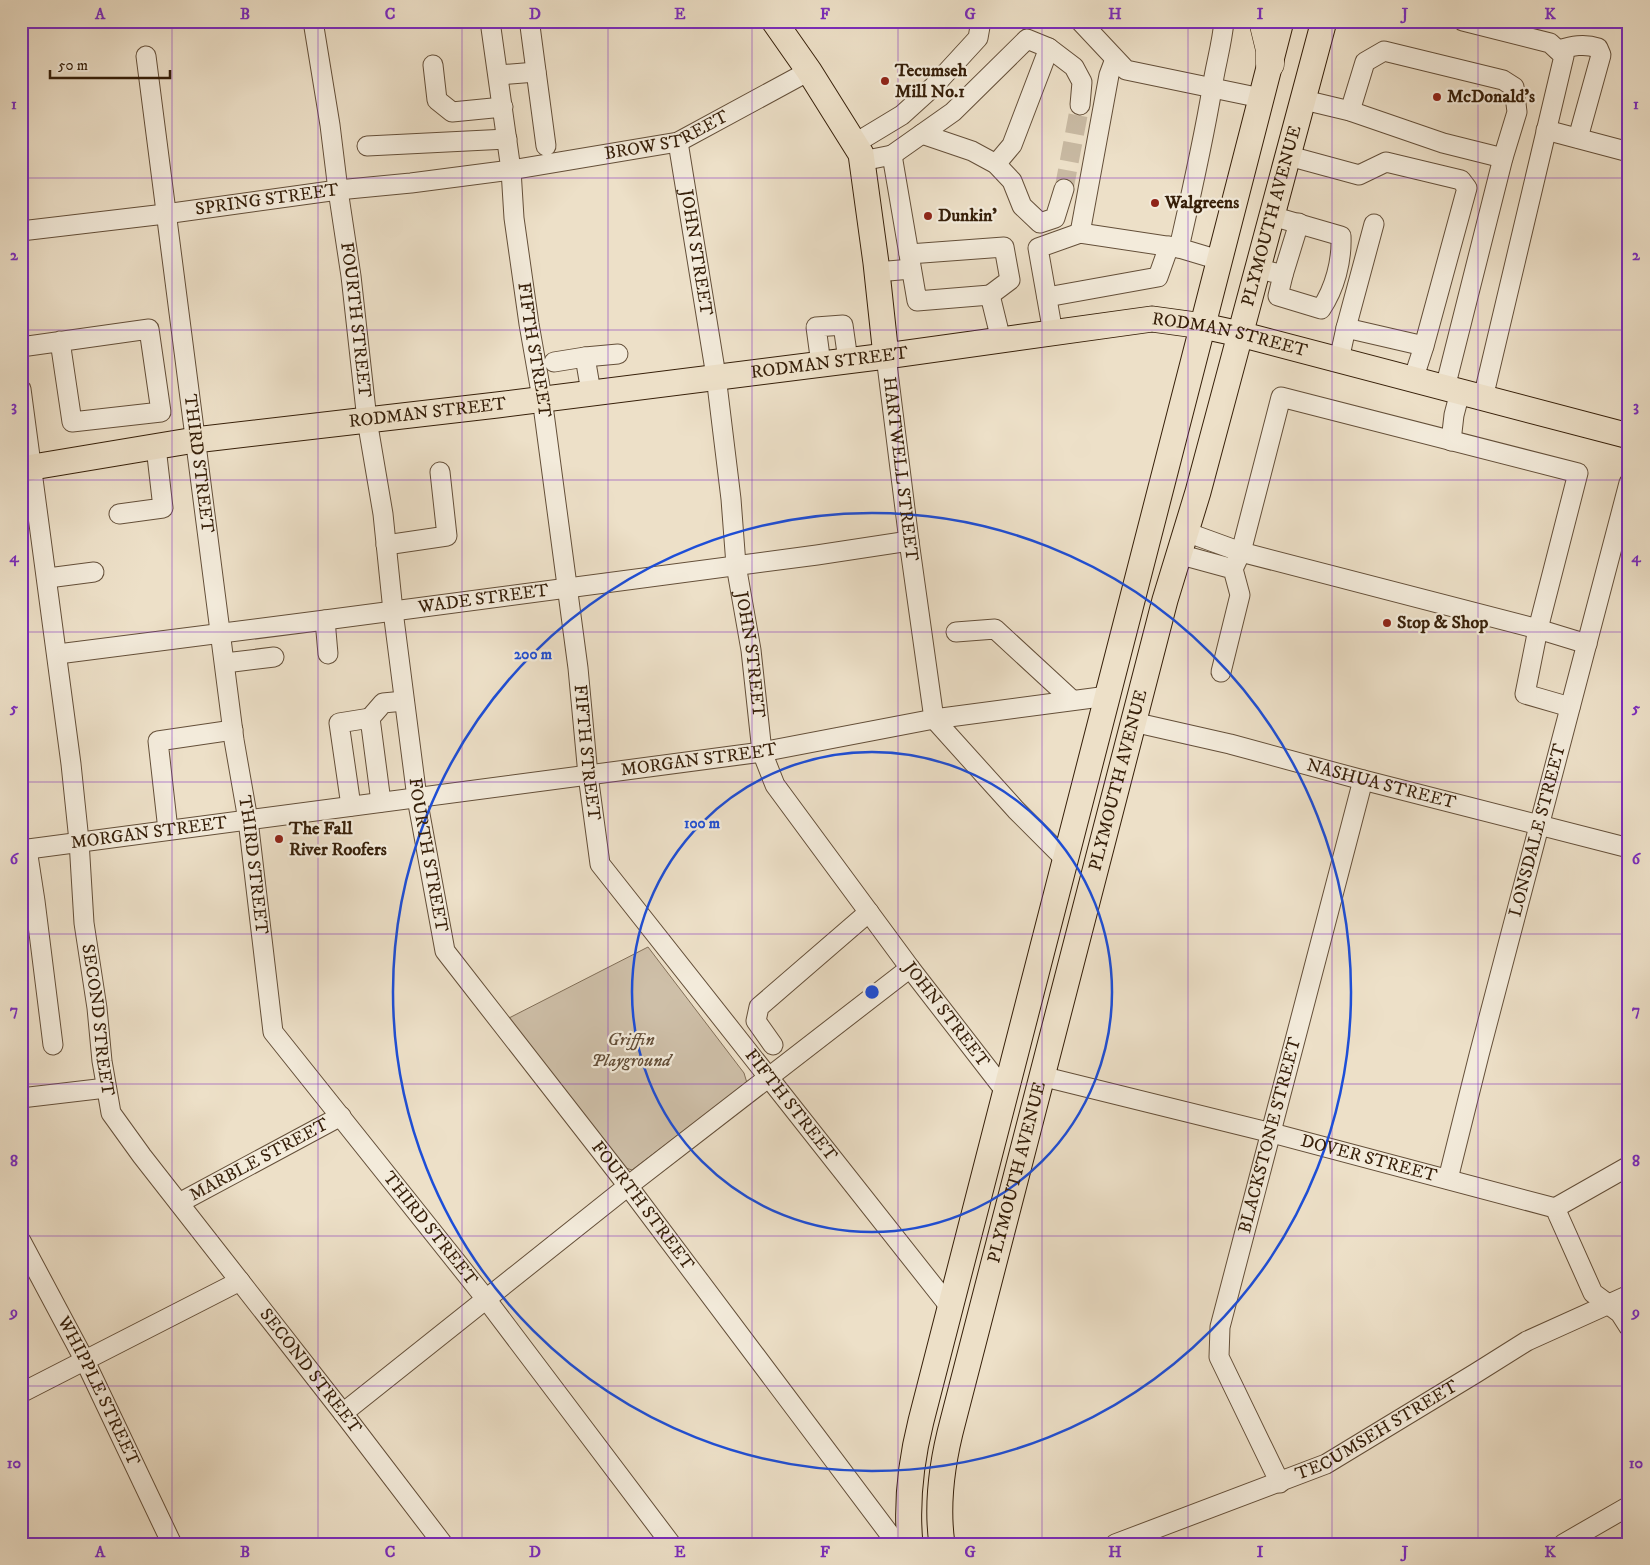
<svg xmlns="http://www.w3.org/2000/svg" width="1650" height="1565" font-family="'IM FELL DW Pica',serif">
  <rect width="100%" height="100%" fill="#ede0c8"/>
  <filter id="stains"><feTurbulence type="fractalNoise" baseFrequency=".004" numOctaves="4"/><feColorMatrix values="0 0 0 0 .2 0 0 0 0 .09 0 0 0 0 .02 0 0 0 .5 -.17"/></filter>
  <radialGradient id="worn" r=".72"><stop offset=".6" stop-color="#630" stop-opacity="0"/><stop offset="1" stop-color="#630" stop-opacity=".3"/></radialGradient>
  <!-- green -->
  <path fill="#cebfa8" stroke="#826f58" d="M648,947L744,1073L747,1083L632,1170L626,1168L509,1018Z"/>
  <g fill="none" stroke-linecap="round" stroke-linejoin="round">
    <!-- minor-tunnel -->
    <path stroke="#c8b9a2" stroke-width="19" stroke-dasharray="19 9" stroke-linecap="butt" d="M1064,189L1080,105"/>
    <!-- minor casing -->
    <g stroke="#644f39" stroke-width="21">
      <g id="minor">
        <path id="s1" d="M313,21L330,125L338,190L351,276L367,420L383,514L393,611L417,798L445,951L628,1186L897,1544"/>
        <path id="s2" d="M490,21L511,170L514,218L529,324L542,398L578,668L588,775L600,864L950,1307"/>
        <path d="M1080,21L1126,70L1261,98"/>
        <path d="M1463,21L1550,43L1564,56L1483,398"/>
        <path d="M530,26L546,146"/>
        <path d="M1049,48L1074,67L1082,82L1080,105"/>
        <path d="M1558,50C1572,46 1584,43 1598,48L1601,55L1578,138"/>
        <path id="s3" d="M146,56L234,740L248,820L273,1032L486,1299L671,1544"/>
        <path d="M433,65L437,100L452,112L503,107"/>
        <path d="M499,75L536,72"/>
        <path d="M1304,100L1350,111L1443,143L1503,158"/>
        <path d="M1350,111L1365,62L1384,51L1503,80L1514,87L1517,112L1503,158L1445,388"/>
        <path d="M1546,130L1629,152"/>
        <path d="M922,134L972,151L996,164L1012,181L1022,206L1040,223L1055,218L1064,189"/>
        <path id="s4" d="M678,142L716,376L731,499L736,565L751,650L762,752L775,785L910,968L1006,1092"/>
        <path d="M854,144L902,115L934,86L978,38L981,21"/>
        <path d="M367,146L507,139"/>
        <path d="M892,155L953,112L1027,39L1049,48L1012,145L996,164"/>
        <path d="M1289,156L1359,175L1386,162L1461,180L1467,188L1424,346L1346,328"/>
        <path d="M862,161L892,155L917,301L990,295L1001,340"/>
        <path id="s5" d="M21,231L165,214L338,190L411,183L511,170L678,142L809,71"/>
        <path d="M1080,233L1109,75L1115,59"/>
        <path d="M909,254L1004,247L1010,280L990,295"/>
        <path d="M1219,260L1179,248C1191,195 1203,143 1212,89C1215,66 1222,45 1224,21"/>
        <path d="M1257,268L1283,275L1278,296L1321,309C1335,288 1342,261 1341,236L1272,216"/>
        <path d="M877,272L911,269"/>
        <path d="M1283,275L1299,223"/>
        <path d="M1047,297L1158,277L1169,246"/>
        <path d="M1053,333L1038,248L1080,233L1179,248"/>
        <path d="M21,347L149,329L161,412L72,422L60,341"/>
        <path id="s6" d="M886,356L909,541L934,719L1016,810L1066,860"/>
        <path d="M585,357L618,354"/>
        <path d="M1339,360L1346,328L1374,224"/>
        <path d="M554,362L585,357L591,392"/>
        <path d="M821,364L816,327L843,325L848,360"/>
        <path d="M1413,380L1424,346"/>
        <path id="s7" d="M21,389L71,764L79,841L84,923L97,1008L102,1061L111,1113L142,1156L343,1413L443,1544"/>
        <path d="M1451,441L1454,415L1460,392"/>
        <path d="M119,514L163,508L156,447"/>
        <path d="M1186,532L1241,552L1538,629L1587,644"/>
        <path d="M386,545L447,536L440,472"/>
        <path d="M1178,554L1233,569L1240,595L1221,672"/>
        <path d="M1233,569L1241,552L1281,397L1578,473L1538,629L1525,694L1570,707"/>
        <path d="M48,578L94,572"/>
        <path d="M325,620L328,654"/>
        <path d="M956,632L995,629L1072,700"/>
        <path id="s8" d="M58,654L325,620L817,555L909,541"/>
        <path d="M225,663L274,657"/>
        <path d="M370,718L383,703L404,701"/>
        <path id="s9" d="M1133,722L1230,744L1363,780L1629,848"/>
        <path d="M351,806L339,723L370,718L381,802"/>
        <path d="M168,830L158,741L233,730"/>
        <path d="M27,849L35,901L53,1045"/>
        <path id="s10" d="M21,850L762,752L934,719L1108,696"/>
        <path d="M773,1045L756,1021L759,1007L869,912"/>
        <path id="s11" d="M1041,1076L1272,1133L1555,1208L1593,1293L1620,1313L1629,1327"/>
        <path d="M21,1098L106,1088"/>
        <path id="s12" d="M1448,1179L1479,1055L1629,483"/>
        <path id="s13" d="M179,1203L341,1116"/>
        <path d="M1555,1208L1629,1166"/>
        <path id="s14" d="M21,1241L85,1361L172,1544"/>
        <path d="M21,1393L240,1281"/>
        <path d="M343,1413L628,1186L910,968"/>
        <path id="s15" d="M1280,1483L1219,1357L1220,1327L1363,780"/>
        <path id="s16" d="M1115,1544L1326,1464L1476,1373L1527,1341L1629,1295"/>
        <path d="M1563,1544L1629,1506"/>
      </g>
    </g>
    <!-- major casing -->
    <g stroke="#361f09" stroke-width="27">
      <g id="major">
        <path d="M774,21L809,71L861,154L876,263L886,356"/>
        <path id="s17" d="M21,471L33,467L195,440L497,405L886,356L1152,319L1203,326L1240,334L1629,436"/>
        <path d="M910,1544C906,1502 911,1461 921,1421L1281,21"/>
        <path id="s18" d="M942,1544C936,1502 942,1462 953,1421L1165,600L1198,492L1324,21"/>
      </g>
    </g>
    <!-- highway casing -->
    <g stroke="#361f09" stroke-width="29">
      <path id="highway" d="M1263,21L1270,50V64"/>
    </g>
    <!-- minor -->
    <use href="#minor" stroke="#f3ebdb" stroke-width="19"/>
    <!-- major -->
    <use href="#major" stroke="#ede0c8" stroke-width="25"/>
    <!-- highway -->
    <use href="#highway" stroke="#ede0c8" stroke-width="28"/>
  </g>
  <!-- grid -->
  <path fill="none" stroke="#7b2cbf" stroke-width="1" stroke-opacity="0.55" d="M172,21V1544M318,21V1544M462,21V1544M608,21V1544M752,21V1544M898,21V1544M1042,21V1544M1188,21V1544M1332,21V1544M1478,21V1544M21,178H1629M21,330H1629M21,480H1629M21,632H1629M21,782H1629M21,934H1629M21,1084H1629M21,1236H1629M21,1386H1629"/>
  <!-- distance rings -->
  <g fill="none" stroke="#1d4ed8" stroke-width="2.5">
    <circle cx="872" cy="992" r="240"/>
    <circle cx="872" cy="992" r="479"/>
  </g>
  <!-- markers -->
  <g fill="#8f2418" stroke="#f3ebdb" stroke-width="2">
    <circle cx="885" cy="81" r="5"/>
    <circle cx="1437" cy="97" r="5"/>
    <circle cx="1155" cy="203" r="5"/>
    <circle cx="928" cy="216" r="5"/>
    <circle cx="1387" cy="623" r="5"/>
    <circle cx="279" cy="839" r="5"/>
  </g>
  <g text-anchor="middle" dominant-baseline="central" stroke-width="4.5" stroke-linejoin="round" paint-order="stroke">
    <!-- poi labels -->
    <g font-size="18" font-weight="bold" fill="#361f09" stroke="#f3ebdb" text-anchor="start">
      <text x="895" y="71">Tecumseh<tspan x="895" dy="21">Mill No.1</tspan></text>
      <text x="1447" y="97">McDonald's</text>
      <text x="1165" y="203">Walgreens</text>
      <text x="938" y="216">Dunkin'</text>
      <text x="1397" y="623">Stop &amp; Shop</text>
      <text x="289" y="829">The Fall<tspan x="289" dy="21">River Roofers</tspan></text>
    </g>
    <!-- street labels -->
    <g font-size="18" fill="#361f09" stroke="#f3ebdb">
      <text stroke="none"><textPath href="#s5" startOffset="654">BROW STREET</textPath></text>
      <text stroke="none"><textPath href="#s5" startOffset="248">SPRING STREET</textPath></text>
      <text stroke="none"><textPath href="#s18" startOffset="1371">PLYMOUTH AVENUE</textPath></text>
      <text stroke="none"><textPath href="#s4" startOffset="112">JOHN STREET</textPath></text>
      <text stroke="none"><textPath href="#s1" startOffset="302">FOURTH STREET</textPath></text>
      <text stroke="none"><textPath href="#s17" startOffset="1221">RODMAN STREET</textPath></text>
      <text stroke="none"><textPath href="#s2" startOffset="332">FIFTH STREET</textPath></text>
      <text stroke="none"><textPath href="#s17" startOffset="816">RODMAN STREET</textPath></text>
      <text stroke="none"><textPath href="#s17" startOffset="411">RODMAN STREET</textPath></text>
      <text stroke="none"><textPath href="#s3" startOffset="411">THIRD STREET</textPath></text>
      <text stroke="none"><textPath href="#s6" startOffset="114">HARTWELL STREET</textPath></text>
      <text stroke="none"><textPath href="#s8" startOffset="429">WADE STREET</textPath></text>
      <text stroke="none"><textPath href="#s4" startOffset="518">JOHN STREET</textPath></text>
      <text stroke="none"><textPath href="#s2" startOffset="738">FIFTH STREET</textPath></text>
      <text stroke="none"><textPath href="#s10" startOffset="684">MORGAN STREET</textPath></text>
      <text stroke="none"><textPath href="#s18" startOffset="786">PLYMOUTH AVENUE</textPath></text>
      <text stroke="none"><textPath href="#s9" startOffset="256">NASHUA STREET</textPath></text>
      <text stroke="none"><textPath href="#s12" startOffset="360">LONSDALE STREET</textPath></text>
      <text stroke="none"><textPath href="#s10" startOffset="129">MORGAN STREET</textPath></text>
      <text stroke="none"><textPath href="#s1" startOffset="842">FOURTH STREET</textPath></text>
      <text stroke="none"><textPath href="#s3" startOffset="816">THIRD STREET</textPath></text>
      <text stroke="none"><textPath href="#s4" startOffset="938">JOHN STREET</textPath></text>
      <text stroke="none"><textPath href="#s7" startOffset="636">SECOND STREET</textPath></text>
      <text stroke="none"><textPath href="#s2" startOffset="1158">FIFTH STREET</textPath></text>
      <text stroke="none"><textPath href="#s15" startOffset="368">BLACKSTONE STREET</textPath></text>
      <text stroke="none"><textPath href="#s11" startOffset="338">DOVER STREET</textPath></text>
      <text stroke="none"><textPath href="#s13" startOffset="91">MARBLE STREET</textPath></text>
      <text stroke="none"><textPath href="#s18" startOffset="381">PLYMOUTH AVENUE</textPath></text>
      <text stroke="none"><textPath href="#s1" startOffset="1262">FOURTH STREET</textPath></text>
      <text stroke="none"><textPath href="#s3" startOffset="1236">THIRD STREET</textPath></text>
      <text stroke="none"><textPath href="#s7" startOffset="1056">SECOND STREET</textPath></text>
      <text stroke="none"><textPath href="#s14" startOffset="169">WHIPPLE STREET</textPath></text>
      <text stroke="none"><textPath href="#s16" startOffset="286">TECUMSEH STREET</textPath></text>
    </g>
    <!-- park labels -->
    <g font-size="18" font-style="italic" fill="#644f39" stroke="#f3ebdb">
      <text x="631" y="1040">Griffin<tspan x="631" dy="21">Playground</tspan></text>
    </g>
  </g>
  <circle cx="872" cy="992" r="8" fill="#1d4ed8" stroke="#f3ebdb" stroke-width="2.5"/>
  <g font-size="15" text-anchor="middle" font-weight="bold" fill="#1d4ed8" stroke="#f3ebdb" stroke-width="4.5" stroke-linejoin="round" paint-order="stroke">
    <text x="533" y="659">200 m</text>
    <text x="702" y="828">100 m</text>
  </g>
  <!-- margin -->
  <rect width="1650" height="1565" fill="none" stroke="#ede0c8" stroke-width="55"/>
  <!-- scale -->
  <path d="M50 70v8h120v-8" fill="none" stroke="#361f09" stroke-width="2.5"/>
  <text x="58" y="70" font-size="15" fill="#361f09" stroke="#f3ebdb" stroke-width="4" paint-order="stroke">50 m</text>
  <rect x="28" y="28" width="1594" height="1510" fill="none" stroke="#7b2cbf" stroke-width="2"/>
  <g font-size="16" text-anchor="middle" font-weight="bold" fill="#7b2cbf">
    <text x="100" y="19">A</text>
    <text x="245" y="19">B</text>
    <text x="390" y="19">C</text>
    <text x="535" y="19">D</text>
    <text x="680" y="19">E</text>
    <text x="825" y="19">F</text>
    <text x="970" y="19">G</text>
    <text x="1115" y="19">H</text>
    <text x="1260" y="19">I</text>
    <text x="1405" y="19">J</text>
    <text x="1550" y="19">K</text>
    <text x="14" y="109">1</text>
    <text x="1636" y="109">1</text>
    <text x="14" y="260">2</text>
    <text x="1636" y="260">2</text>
    <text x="14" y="411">3</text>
    <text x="1636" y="411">3</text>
    <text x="14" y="562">4</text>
    <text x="1636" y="562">4</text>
    <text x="14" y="713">5</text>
    <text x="1636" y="713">5</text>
    <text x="14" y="864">6</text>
    <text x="1636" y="864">6</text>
    <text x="14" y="1015">7</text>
    <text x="1636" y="1015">7</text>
    <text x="14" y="1166">8</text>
    <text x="1636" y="1166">8</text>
    <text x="14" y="1317">9</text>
    <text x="1636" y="1317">9</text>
    <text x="14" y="1468">10</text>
    <text x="1636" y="1468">10</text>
    <text x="100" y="1557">A</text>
    <text x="245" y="1557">B</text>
    <text x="390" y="1557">C</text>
    <text x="535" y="1557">D</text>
    <text x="680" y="1557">E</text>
    <text x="825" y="1557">F</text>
    <text x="970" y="1557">G</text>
    <text x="1115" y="1557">H</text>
    <text x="1260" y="1557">I</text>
    <text x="1405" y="1557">J</text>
    <text x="1550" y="1557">K</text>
  </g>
  <rect width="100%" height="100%" filter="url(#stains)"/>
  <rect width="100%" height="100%" fill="url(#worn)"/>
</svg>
